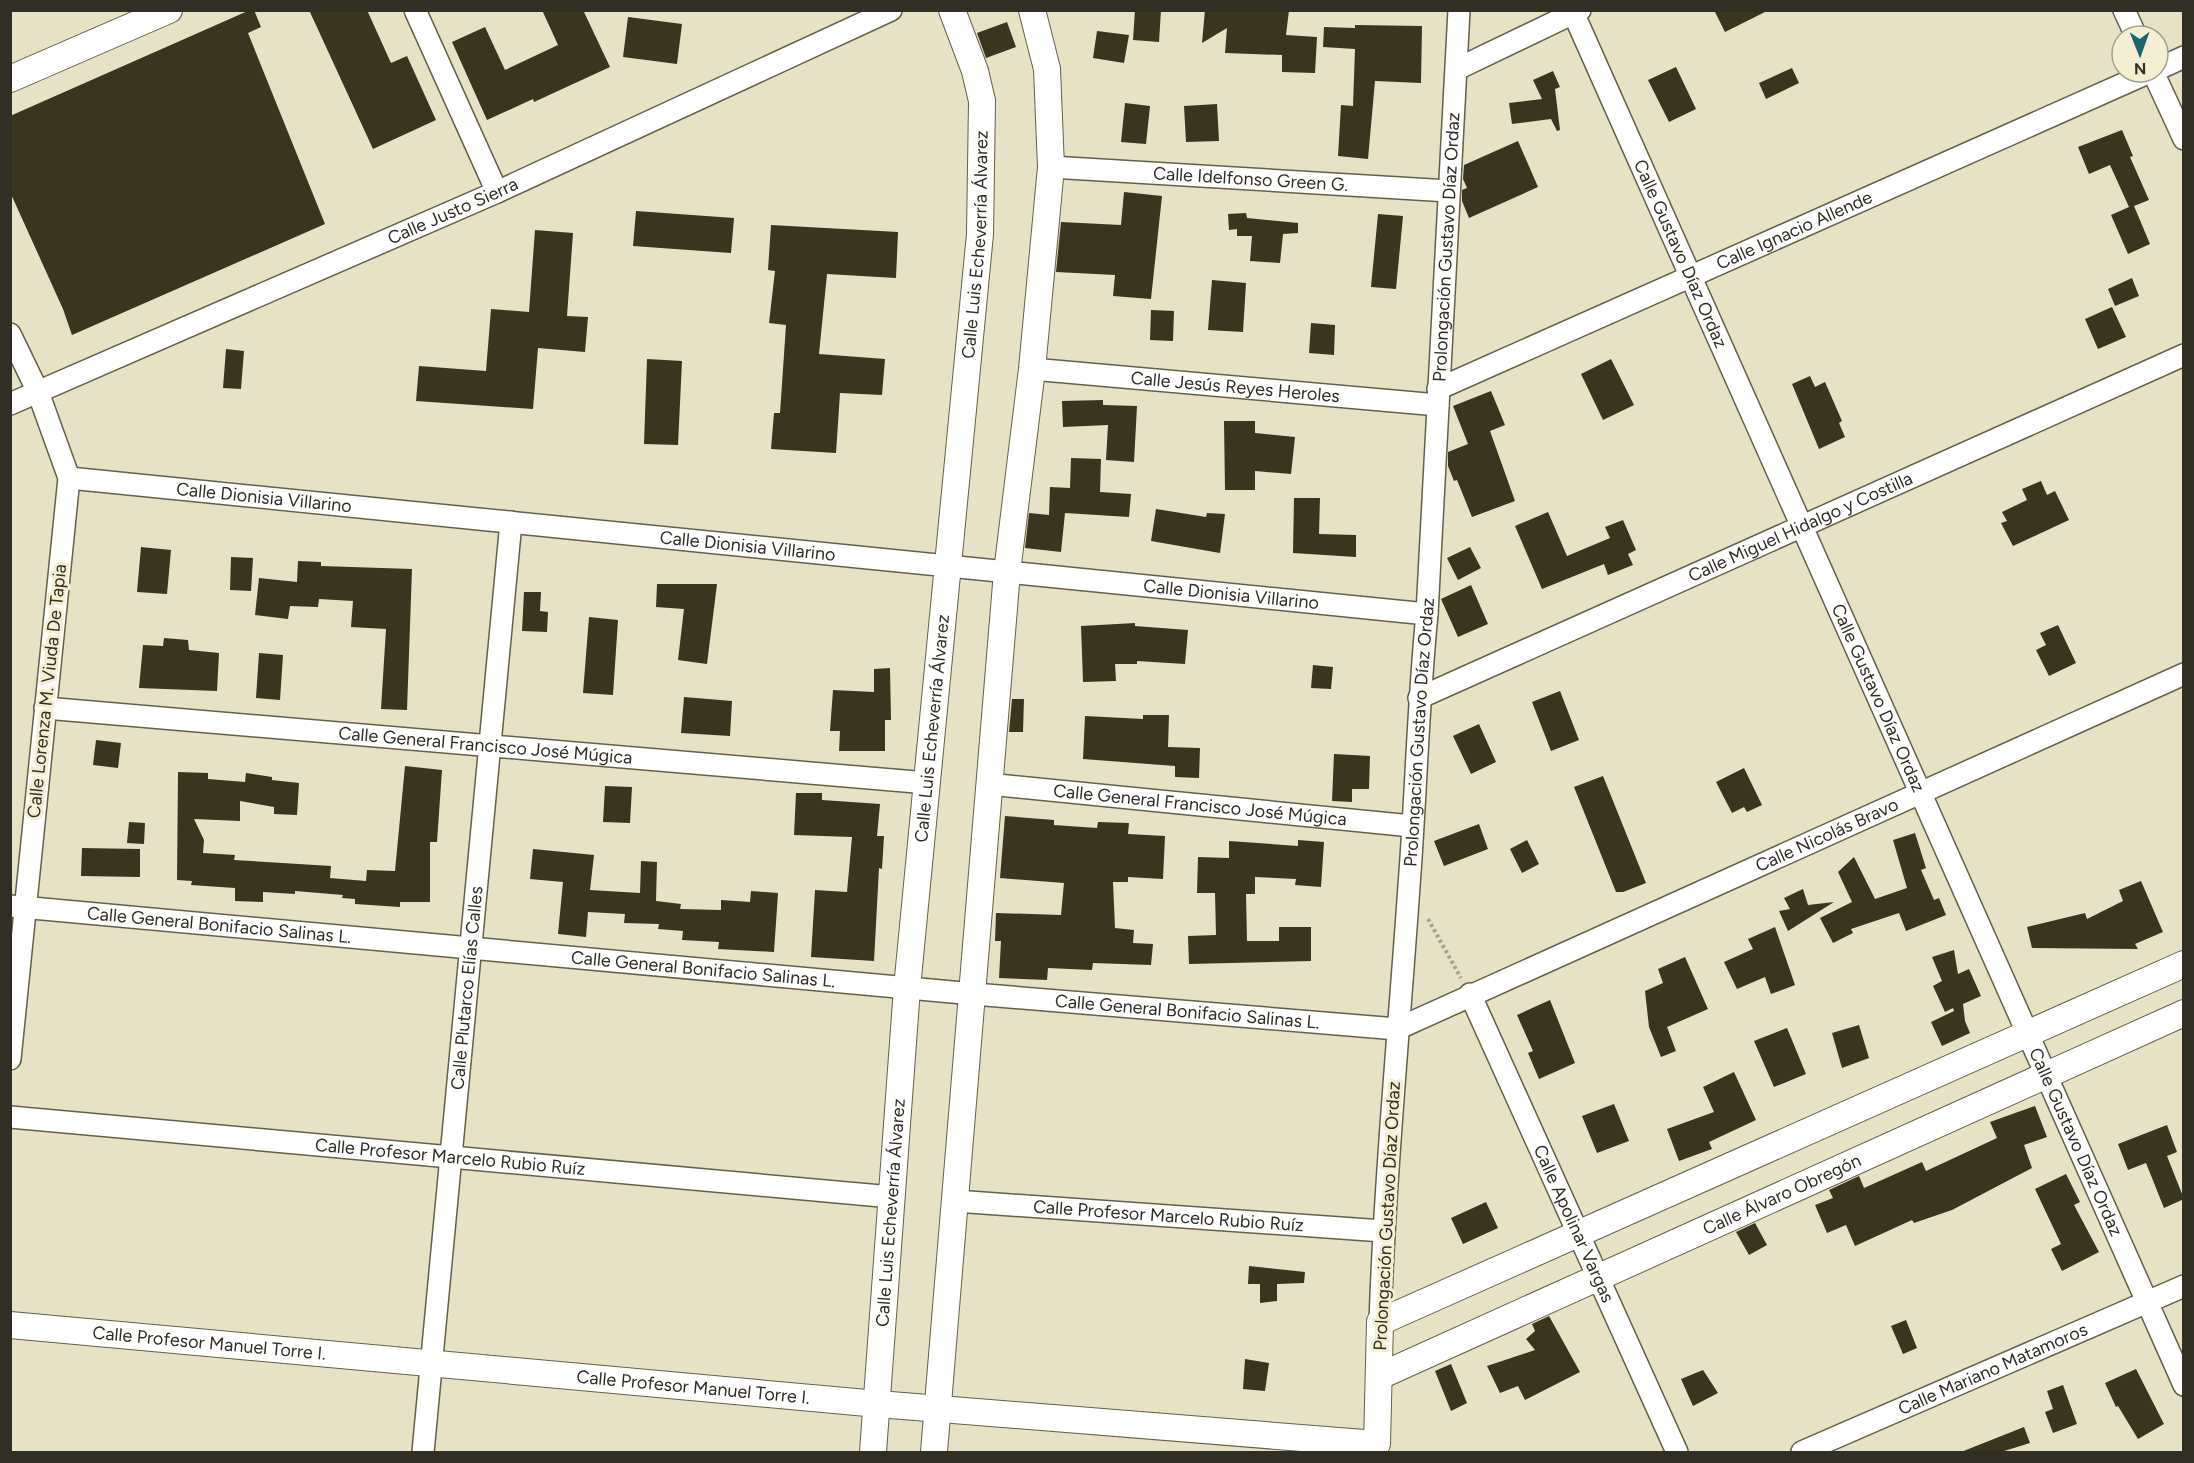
<svg xmlns="http://www.w3.org/2000/svg" width="2194" height="1463" font-family="Figtree,sans-serif">
  <rect width="100%" height="100%" fill="#e7e1c6"/>
  <!-- building -->
  <path fill="#3a351f" d="M250,10H254L261,27L248,33L325,224L72,335L63,309L10,192V116Z
    M309,10H367L391,63L407,56L436,120L373,149Z
    M542,10L584,12L610,67L534,102L533,99L487,120L452,42L485,27L505,70L558,45Z
    M1135,10H1161L1159,42L1133,40Z
    M1205,10H1289L1286,35L1317,37L1315,73L1282,72V55L1225,53L1227,28L1202,43Z
    M1714,10H1769L1725,32Z
    M628,17L682,24L677,64L623,57Z
    M1007,22L1016,47L986,58L977,33Z
    M1355,25L1422,26L1421,83L1375,81L1368,159L1338,156L1341,105L1353,106L1355,49L1323,47L1324,27L1355,28Z
    M1097,31L1129,35L1124,63L1093,58Z
    M1676,67L1696,109L1669,122L1648,80Z
    M1792,68L1799,83L1766,99L1759,83Z
    M1553,71L1560,87L1555,89L1560,130L1557,131L1551,119L1512,124L1509,103L1542,99L1533,80Z
    M1125,103L1150,106L1146,144L1121,142Z
    M1217,104L1219,141L1186,142L1184,106Z
    M2122,130L2133,156L2130,157L2149,200L2134,206L2150,244L2128,254L2111,215L2129,207L2110,165L2089,174L2078,147Z
    M1518,141L1538,187L1469,218L1462,201V190L1467,188L1463,179L1464,165Z
    M1124,192L1162,196L1151,299L1113,296L1115,275L1056,272L1061,222L1121,225Z
    M636,211L734,218L731,253L633,246Z
    M1246,213L1247,218L1298,223V233L1283,234L1280,263L1250,261L1252,236H1237V229L1229,230L1228,214Z
    M1378,214L1403,216L1396,289L1371,287Z
    M771,225L898,232L896,278L827,274L819,354L885,359L882,395L840,393L836,453L771,449L774,413H780L786,325L769,323L775,271L768,270Z
    M535,230L573,233L567,316L588,317L585,352L538,348L533,409L416,401L419,366L486,371L491,309L529,312Z
    M2132,278L2139,296L2115,306L2108,289Z
    M1212,280L1246,283L1243,332L1208,330Z
    M2112,307L2126,337L2098,349L2085,319Z
    M1151,310L1174,311L1173,341L1150,340Z
    M1311,323L1335,325L1334,355L1309,353Z
    M226,349L244,351L241,389L223,388Z
    M647,359L682,361L678,445L644,444Z
    M1611,359L1634,405L1603,420L1581,374Z
    M1810,376L1815,387L1825,382L1842,421L1839,423L1845,437L1819,449L1792,384Z
    M1491,391L1505,425L1490,431L1515,501L1472,517L1457,480L1454,481L1448,466V452L1468,444L1453,406Z
    M1103,400V405L1137,406L1134,462L1106,460L1108,425L1063,427L1062,401Z
    M1224,421H1255V433L1295,437L1291,474L1255,471V490H1225Z
    M1071,458L1101,459L1100,492L1131,494L1129,517L1065,513L1061,552L1025,548L1029,513L1049,515L1050,487L1070,488Z
    M2041,481L2047,495L2055,491L2069,520L2013,546L2001,523L2007,521L2002,512L2027,500L2022,489Z
    M1294,498H1320L1319,534L1356,535V557L1293,553Z
    M1156,509L1206,517L1207,513L1225,514L1220,553L1151,541Z
    M1548,512L1567,556L1610,538L1605,527L1623,520L1636,550L1628,554L1633,565L1608,575L1604,564L1542,589L1515,526Z
    M141,547L171,550L167,594L137,592Z
    M1470,547L1481,568L1458,580L1447,558Z
    M231,557L253,558L251,591L230,590Z
    M298,561L321,562V566L412,569L407,710L381,709L386,629L351,627L353,601L319,599L318,607L290,606L288,619L255,615L259,578L297,582Z
    M657,584H717L707,664L678,660L684,609L656,607Z
    M1471,585L1488,624L1458,637L1441,599Z
    M524,592H541L540,611L548,612L547,632L522,631Z
    M589,617L618,620L613,695L583,693Z
    M1135,623V626L1188,630L1185,664L1137,661V664H1115L1116,681L1083,682L1081,626Z
    M2058,625L2076,663L2049,676L2036,650L2046,645L2040,633Z
    M164,638L188,640L189,650L219,653L217,691L139,688L143,645L163,646Z
    M259,653L283,655L280,700L256,698Z
    M1313,665L1333,667L1331,689L1311,688Z
    M890,668L891,720H885V751H839L840,731H830L833,690L874,692V669Z
    M1560,691L1579,740L1551,751L1532,702Z
    M684,697L732,701L730,736L681,733Z
    M1012,699H1024L1023,732H1009Z
    M1143,715H1169L1168,747L1200,748L1199,778L1175,777V766L1083,759L1085,716L1143,719Z
    M1479,724L1496,762L1471,774L1453,736Z
    M96,740L121,743L118,768L93,765Z
    M1334,754L1370,756L1369,789H1352V802L1332,801Z
    M405,766L442,770L437,842H430V902H400V907L355,904V899L342,898L343,895L295,891V894L263,892V902L235,901V888L191,885L192,881L177,880L178,772L208,773V779L245,782L246,773L272,777V780L299,783L297,815L274,814V807L240,801V821L194,819L204,840L203,853L235,855L234,860L331,866L330,878L366,881L367,870L395,871Z
    M1744,768L1762,805L1747,812L1744,807L1732,813L1716,782Z
    M1603,776L1646,883L1623,892H1616L1574,787Z
    M605,786L632,787L630,823L603,822Z
    M796,793H822V800L880,804L877,836H884L882,869L879,868L874,961L811,957L815,890L847,892L852,837L794,835Z
    M1005,816L1054,820V825L1097,828L1098,822L1129,823L1128,834L1165,836L1163,879L1128,877V882H1113L1115,928L1134,930L1133,943L1153,944L1151,965L1093,963L1092,970L1048,968L1047,980L999,978L1001,941H995L996,913L1061,915L1064,883L1000,878Z
    M129,822L145,823L144,844L127,843Z
    M1479,824L1488,849L1444,866L1434,841Z
    M1915,833L1926,868L1921,870L1934,900L1939,898L1946,915L1906,931L1899,913L1851,929L1853,933L1833,943L1820,918L1852,902L1838,872L1854,857L1875,899L1907,888L1893,840Z
    M1298,840L1324,842L1321,887L1295,885L1296,879L1255,877V894H1246L1247,941H1279V927H1311V961L1189,964L1188,936L1216,935L1215,893H1197L1198,857L1229,858V841L1298,846Z
    M1527,840L1539,864L1522,873L1510,849Z
    M82,848L140,849V877L81,876Z
    M533,849L594,855L590,890L640,893L641,861L657,862L656,901L681,904L680,909L721,910V900L750,902L751,891L778,893L774,952L718,949L719,942L682,940L683,931L658,929L659,924L624,923L625,914L588,912L586,937L558,934L563,882L530,879Z
    M2141,881L2163,932L2135,944L2138,949L2032,948L2027,927L2085,913L2087,919L2123,901L2119,890Z
    M1803,889L1808,905L1834,902L1788,931L1779,911L1790,909L1784,898Z
    M1775,927L1795,985L1771,994L1765,977L1737,989L1724,962L1753,949L1748,939Z
    M1954,950L1958,974L1969,969L1981,996L1963,1004L1965,1021L1970,1033L1942,1046L1931,1022L1954,1011L1953,1008L1945,1012L1933,986L1942,981L1932,957Z
    M1685,957L1708,1009L1667,1027L1676,1051L1661,1057L1649,1027L1645,991L1663,983L1658,969Z
    M1550,1000L1575,1063L1539,1079L1528,1053L1533,1051L1517,1015Z
    M1859,1025L1869,1058L1842,1068L1832,1033Z
    M1787,1028L1806,1074L1774,1087L1754,1041Z
    M1734,1072L1756,1120L1709,1142L1712,1149L1679,1161L1667,1129L1714,1112L1703,1087Z
    M1614,1104L1629,1141L1597,1153L1582,1116Z
    M2035,1106L2047,1137L2024,1145L2032,1168L1952,1210L1914,1223L1912,1220L1855,1246L1846,1225L1827,1233L1815,1205L1833,1198L1829,1190L1859,1176L1864,1188L1922,1162L1926,1171L1997,1138L1990,1122Z
    M2167,1125L2177,1152L2167,1156L2184,1199L2164,1208L2146,1163L2128,1170L2118,1144Z
    M2066,1174L2080,1202L2074,1205L2099,1252L2062,1271L2051,1249L2061,1244L2035,1189Z
    M1486,1202L1498,1228L1463,1244L1451,1218Z
    M1755,1223L1767,1245L1749,1255L1736,1232Z
    M1249,1266L1305,1272L1304,1283L1277,1284V1301L1260,1303V1284H1248Z
    M1549,1316L1580,1372L1525,1400L1518,1386L1500,1393L1487,1366L1535,1350L1526,1339L1535,1331L1532,1324Z
    M1906,1320L1917,1348L1903,1354L1891,1326Z
    M1245,1359L1269,1363L1265,1391L1243,1389Z
    M1451,1364L1467,1403L1451,1411L1435,1371Z
    M2136,1369L2164,1424L2138,1439L2118,1406L2116,1407L2105,1383Z
    M1703,1370L1718,1393L1693,1406L1681,1379Z
    M2063,1385L2077,1424L2053,1433L2045,1412L2053,1409L2047,1391Z
    M2024,1427L2030,1443L2001,1452H1961Z"/>
  <g fill="none" stroke-linecap="round" stroke-linejoin="round">
    <!-- minor casing -->
    <g stroke="#656048" stroke-width="24">
      <g id="minor">
        <path d="M415,10L497,192"/>
        <path id="s1" d="M1572,10L2184,1385"/>
        <path d="M2124,10L2136,36"/>
        <path d="M1457,69L1580,10"/>
        <path d="M2158,69L2184,57"/>
        <path d="M2153,72L2184,139"/>
        <path id="s2" d="M1051,167L1449,191"/>
        <path d="M10,334L38,392L69,478L10,1059"/>
        <path id="s3" d="M1032,369L1438,405"/>
        <path id="s4" d="M1438,389L2150,72"/>
        <path id="s5" d="M10,404L497,192L891,10"/>
        <path id="s6" d="M69,478L1427,614"/>
        <path id="s7" d="M1419,698L2184,355"/>
        <path id="s8" d="M45,708L928,783"/>
        <path id="s9" d="M988,784L1412,826"/>
        <path id="s10" d="M10,906L974,994L1397,1029L2184,674"/>
        <path id="s11" d="M1470,994L1677,1452"/>
        <path id="s12" d="M10,1117L892,1197"/>
        <path id="s13" d="M955,1201L1383,1231"/>
        <path id="s14" d="M1380,1322C1385,1176 1399,1031 1409,886C1416,795 1418,704 1427,614L1459,10"/>
        <path id="s15" d="M423,1452L511,522"/>
        <path id="s16" d="M1802,1452L2184,1286"/>
      </g>
    </g>
    <!-- tertiary casing -->
    <g stroke="#656048" stroke-width="28">
      <g id="tertiary">
        <path d="M10,79L169,10"/>
        <path id="s17" d="M10,1325L878,1404L1377,1444L1380,1322L2184,964"/>
        <path id="s18" d="M1380,1376L2184,1013"/>
        <path id="s19" d="M873,1452L907,988L980,234L982,101L975,71L952,10"/>
        <path d="M934,1452L1007,572L1032,369L1051,167L1047,69L1032,10"/>
      </g>
    </g>
    <!-- path -->
    <path stroke="#a5a08b" stroke-width="4" stroke-dasharray="3 3" stroke-linecap="butt" d="M1428,919L1461,978"/>
    <!-- minor -->
    <use href="#minor" stroke="#fff" stroke-width="21"/>
    <!-- tertiary -->
    <use href="#tertiary" stroke="#fff" stroke-width="26"/>
  </g>
  <g text-anchor="middle" dominant-baseline="central" stroke-width="6" stroke-linejoin="round" paint-order="stroke">
    <!-- street labels -->
    <g font-size="18" fill="#312e24" stroke="#f4eed2">
      <text stroke="none"><textPath href="#s2" startOffset="200">Calle Idelfonso Green G.</textPath></text>
      <text stroke="none"><textPath href="#s5" startOffset="483">Calle Justo Sierra</textPath></text>
      <text stroke="none"><textPath href="#s4" startOffset="390">Calle Ignacio Allende</textPath></text>
      <text stroke="none"><textPath href="#s19" startOffset="1212">Calle Luis Echeverría Álvarez</textPath></text>
      <text stroke="none"><textPath href="#s14" startOffset="1077">Prolongación Gustavo Díaz Ordaz</textPath></text>
      <text stroke="none"><textPath href="#s1" startOffset="267">Calle Gustavo Díaz Ordaz</textPath></text>
      <text stroke="none"><textPath href="#s3" startOffset="204">Calle Jesús Reyes Heroles</textPath></text>
      <text stroke="none"><textPath href="#s6" startOffset="196">Calle Dionisia Villarino</textPath></text>
      <text stroke="none"><textPath href="#s7" startOffset="418">Calle Miguel Hidalgo y Costilla</textPath></text>
      <text stroke="none"><textPath href="#s6" startOffset="682">Calle Dionisia Villarino</textPath></text>
      <text stroke="none"><textPath href="#s6" startOffset="1168">Calle Dionisia Villarino</textPath></text>
      <text transform="translate(47 691) rotate(-84)">Calle Lorenza M. Viuda De Tapia</text>
      <text stroke="none"><textPath href="#s1" startOffset="753">Calle Gustavo Díaz Ordaz</textPath></text>
      <text stroke="none"><textPath href="#s19" startOffset="726">Calle Luis Echeverría Álvarez</textPath></text>
      <text stroke="none"><textPath href="#s14" startOffset="591">Prolongación Gustavo Díaz Ordaz</textPath></text>
      <text stroke="none"><textPath href="#s8" startOffset="442">Calle General Francisco José Múgica</textPath></text>
      <text stroke="none"><textPath href="#s9" startOffset="213">Calle General Francisco José Múgica</textPath></text>
      <text stroke="none"><textPath href="#s10" startOffset="1864">Calle Nicolás Bravo</textPath></text>
      <text stroke="none"><textPath href="#s10" startOffset="210">Calle General Bonifacio Salinas L.</textPath></text>
      <text stroke="none"><textPath href="#s10" startOffset="696">Calle General Bonifacio Salinas L.</textPath></text>
      <text stroke="none"><textPath href="#s15" startOffset="466">Calle Plutarco Elías Calles</textPath></text>
      <text stroke="none"><textPath href="#s10" startOffset="1182">Calle General Bonifacio Salinas L.</textPath></text>
      <text stroke="none"><textPath href="#s1" startOffset="1239">Calle Gustavo Díaz Ordaz</textPath></text>
      <text stroke="none"><textPath href="#s12" startOffset="442">Calle Profesor Marcelo Rubio Ruíz</textPath></text>
      <text stroke="none"><textPath href="#s18" startOffset="441">Calle Álvaro Obregón</textPath></text>
      <text stroke="none"><textPath href="#s19" startOffset="240">Calle Luis Echeverría Álvarez</textPath></text>
      <text stroke="none"><textPath href="#s13" startOffset="214">Calle Profesor Marcelo Rubio Ruíz</textPath></text>
      <text transform="translate(1387 1216) rotate(-87)">Prolongación Gustavo Díaz Ordaz</text>
      <text stroke="none"><textPath href="#s11" startOffset="252">Calle Apolinar Vargas</textPath></text>
      <text stroke="none"><textPath href="#s17" startOffset="200">Calle Profesor Manuel Torre I.</textPath></text>
      <text stroke="none"><textPath href="#s16" startOffset="208">Calle Mariano Matamoros</textPath></text>
      <text stroke="none"><textPath href="#s17" startOffset="686">Calle Profesor Manuel Torre I.</textPath></text>
    </g>
  </g>
  <!-- border -->
  <rect width="2194" height="1463" fill="none" stroke="#312e24" stroke-width="24"/>
  <!-- north arrow -->
  <g transform="translate(2140 54) rotate(179)"><circle r="28" fill="#f4eed2" stroke="#a6a18c" stroke-width="1.5"/>
  <path d="M0-4.5L10 22L0 15L-10 22Z" fill="#1b6770"/>
  <text y="-9" font-size="16" font-weight="bold" text-anchor="middle" fill="#312e24">N</text>
  </g>
</svg>
